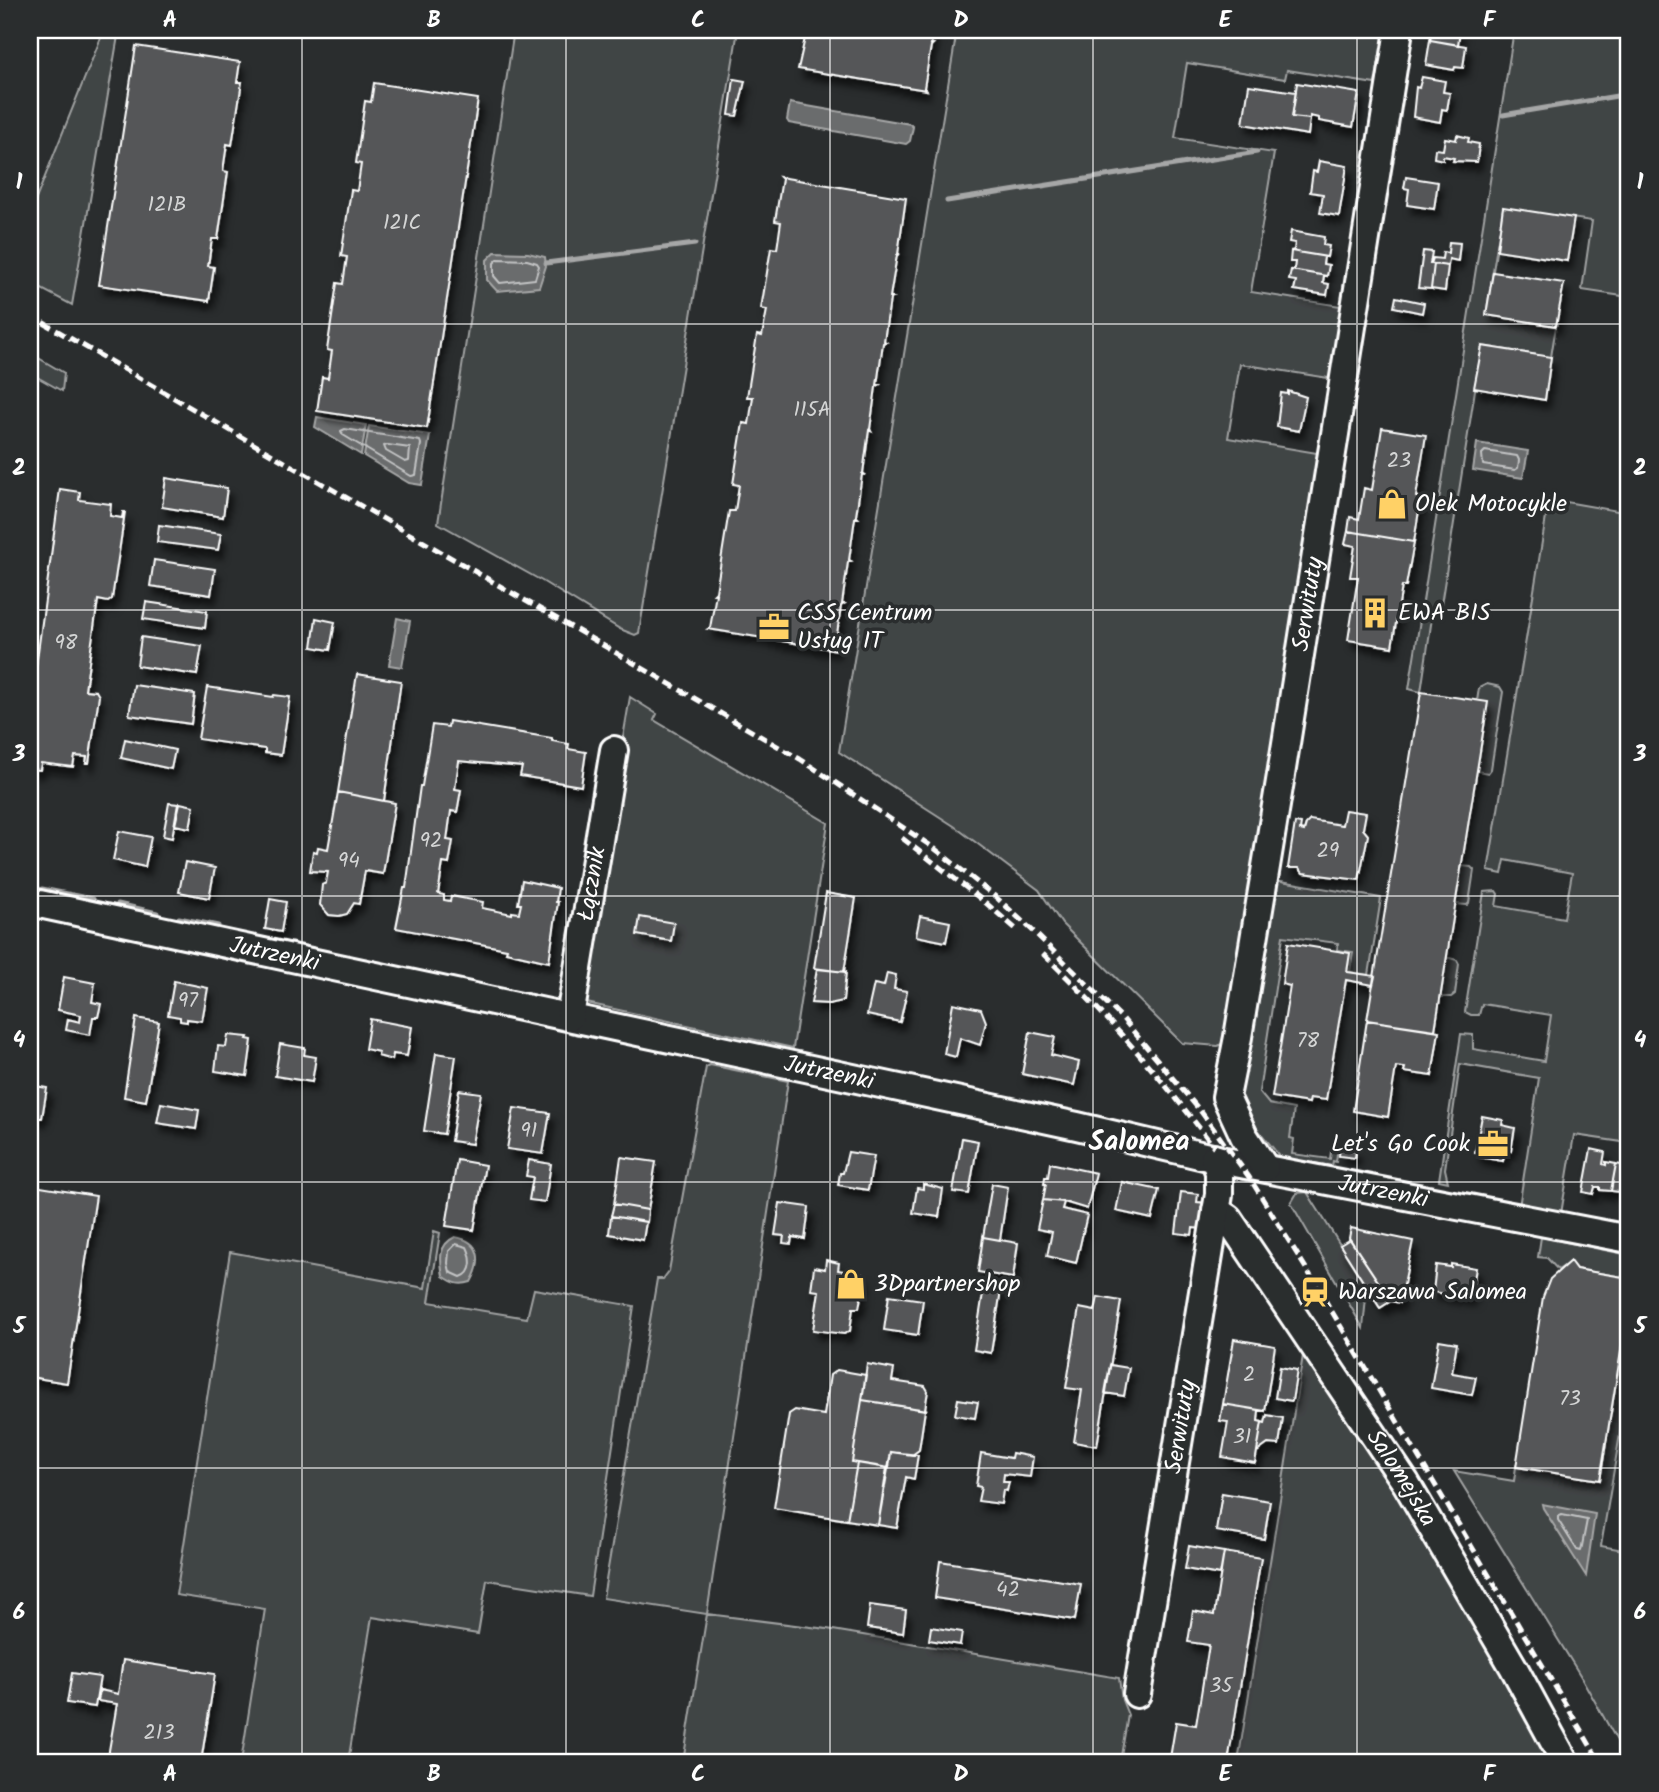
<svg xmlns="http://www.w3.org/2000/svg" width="1659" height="1792" font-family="Kalam,sans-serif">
  <defs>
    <filter id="shadow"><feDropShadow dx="4.5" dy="8" stdDeviation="3.5" flood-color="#0009"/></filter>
  </defs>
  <rect width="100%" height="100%" fill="#2a2d2e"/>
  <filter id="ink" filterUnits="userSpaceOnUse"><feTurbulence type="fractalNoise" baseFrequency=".0143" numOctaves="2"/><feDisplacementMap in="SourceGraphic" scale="14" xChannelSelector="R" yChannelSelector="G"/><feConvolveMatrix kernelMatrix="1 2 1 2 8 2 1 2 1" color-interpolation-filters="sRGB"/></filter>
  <g filter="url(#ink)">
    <!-- green -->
    <path fill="#414445" stroke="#a0a2a2" stroke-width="2" d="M104,30H119L72,305L30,283V214Z
      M514,30H738L639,633L635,635L620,629L542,581L438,523Z
      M957,30H1393L1388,43L1381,49L1375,84L1287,70L1285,79L1187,63L1175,138L1274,153L1251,292L1347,307L1335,379L1240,364L1228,438L1323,454L1229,1039L1218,1046L1182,1043L1062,924L1039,890L954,826L839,752Z
      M1514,30H1629V297L1582,290L1592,221L1503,208L1486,315L1556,326L1551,357L1482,346L1440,611H1433L1421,692L1409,689Z
      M30,353L64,373L62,391L30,373Z
      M1549,499L1629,513V1143L1574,1135L1561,1214L1519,1207L1539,1078L1460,1064L1445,1169L1448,1182L1439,1180L1461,1034L1473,1035V1049L1544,1061L1551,1015L1482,1004L1479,1015H1471L1465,1012L1484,892L1496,891L1498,894L1496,906L1564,918L1572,873L1505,860L1502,874L1488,871Z
      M1487,684L1500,687L1503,692L1491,769L1488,773L1476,771L1477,701L1479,688Z
      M630,697L657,714L654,720L828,823L793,1048L582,1002L603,855Z
      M1461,866L1471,867L1474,870L1469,903L1467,905L1455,904Z
      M1275,880L1381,898L1369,975L1350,972L1353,952L1337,950L1338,943L1283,936L1259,1092L1269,1104L1294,1109L1290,1138L1294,1139L1292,1154L1330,1159L1332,1145L1338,1146L1336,1162L1333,1161L1332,1166L1281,1158L1239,1106Z
      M1446,957L1457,960L1459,964L1455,994L1451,997H1440Z
      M710,1065L788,1081L707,1614L827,1629L1119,1678L1122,1700L1128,1715L1120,1762H683L707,1614L603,1598L657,1279H663L669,1271L706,1067Z
      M1307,1192L1367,1288L1363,1328L1291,1203L1297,1193Z
      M434,1231L440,1233L429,1302L527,1318L534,1289L634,1306L590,1596L487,1580L478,1634L372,1617L348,1762H241L265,1609L176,1595L230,1252L425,1288Z
      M1541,1237L1629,1255V1278L1576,1269L1570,1262L1558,1270L1547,1258L1538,1257Z
      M1629,1302V1381L1601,1546L1629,1551V1762L1580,1675L1454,1471L1514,1481L1516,1467L1600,1480Z
      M1304,1349L1366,1434L1552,1762H1238Z"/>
    <!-- water -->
    <path fill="#6a6c6d" stroke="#a6a7a7" stroke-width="2" d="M790,103L910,124L913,127L910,141L906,144L789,123L787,120Z
      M495,252L528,253L545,257L546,266L539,287L497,291L487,280V260Z
      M317,417L366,425L361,455L315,427Z
      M369,426L430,435L422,485L409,483L364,456Z
      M1477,443L1528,451L1523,478L1473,470Z
      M397,618L410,621L402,667L389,665Z
      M455,1237C481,1241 483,1261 471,1282C459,1286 453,1283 443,1276C440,1260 438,1245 455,1237Z
      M1542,1504L1595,1514L1586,1576L1543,1508Z"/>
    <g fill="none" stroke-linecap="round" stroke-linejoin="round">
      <!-- shore -->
      <path stroke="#c3c4c5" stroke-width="2" d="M498,259L527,260L537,263L539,266L535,279L500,283L494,276V263Z
        M345,429L420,441L421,444L416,475L411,476L343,435L341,431Z
        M388,445L410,448L409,461L405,462L386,451L384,446Z
        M1485,451L1517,456L1519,460L1518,468L1515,470L1483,465L1482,454Z
        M456,1244L467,1247C472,1257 474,1273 461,1277L450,1272L448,1263L449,1251Z
        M1562,1515L1587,1520L1581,1551L1577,1550L1558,1520V1516Z"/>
      <!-- stream -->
      <path stroke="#a6a7a7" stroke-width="5" d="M1503,115L1629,94
        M947,201L1257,152
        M546,263L695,244
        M42,889L93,899
        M118,904L157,913
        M179,918L218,926"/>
    </g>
    <!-- building -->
    <path fill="#555758" stroke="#fff" stroke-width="2" filter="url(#shadow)" d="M812,30H934L931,44H933L931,46L924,88L926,90L798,69L805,38L811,39Z
      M1432,30H1460L1458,45L1430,40Z
      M1430,40L1466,46L1463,68L1455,67L1454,70L1426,65Z
      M136,46L240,62L237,82H242L232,145L227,144L223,171L228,172L218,239H212L208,266L214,267L209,301L99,285Z
      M1422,77L1445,81L1443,92L1450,93L1447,110L1442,109L1440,122L1413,117L1416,87L1419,88Z
      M734,79L745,81L737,116L729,115Z
      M374,83L478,99L427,428L317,411L322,377L328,378L332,351L327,350L337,283L343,284L347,257L341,256L351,190L357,191L361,164L356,163L365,101L371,102Z
      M1297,83L1359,93L1353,127L1319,121V118L1310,116V119L1292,117Z
      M1249,85L1296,92L1292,117L1310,119L1308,135L1243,124Z
      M1457,135L1469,138L1468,142L1479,144L1477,162L1453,161L1454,158L1443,156V160L1434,158L1435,149L1443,150L1445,138L1456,140Z
      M1319,161L1347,166L1339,216L1320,213L1323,194L1310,192L1313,171L1317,172Z
      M780,177L906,198L898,254H900L897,255L890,297L893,298L890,299L884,341L886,342L883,343L877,385H879L876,387L870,429L871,431L869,430L863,473L865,475L862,474L856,516L858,518H855L849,560L851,561L848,562L842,604H844L841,606L835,648L837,650L708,629L710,628L716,594H714L716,592L729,511H735L739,485L733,484L743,423L749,424L753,397H747L757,335L762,336L767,310L761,309L771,248L777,249L781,222L775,221L782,179Z
      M1406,177L1438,182L1434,209L1407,205L1409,189L1404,188Z
      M1503,207L1574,218L1567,261L1497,250Z
      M1291,231L1324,237L1323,245L1329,246L1327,257L1291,251L1294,250L1295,243L1289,242Z
      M1449,242L1460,243L1458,261L1449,259L1448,266L1431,264L1433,258L1442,259L1443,252L1448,253Z
      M1291,251L1327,257H1324L1323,264L1329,265L1327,276L1291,270H1294L1295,262H1290Z
      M1423,251L1432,252L1430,264H1434L1431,289L1418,288Z
      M1434,264L1448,266L1445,291L1431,289Z
      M1291,270L1327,276H1324L1323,283L1329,284L1327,295L1294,290L1296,281L1289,280Z
      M1493,272L1564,283L1556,326L1486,315Z
      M1396,297L1424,303L1422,313L1394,307Z
      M1482,346L1551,357L1545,400L1474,388Z
      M1288,391L1306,397L1299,431L1277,427L1281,393L1288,394Z
      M1382,428L1426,435L1416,497L1421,498L1414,542L1348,531L1350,517L1359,519L1364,488L1372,490Z
      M166,478L227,488L223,517L162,507Z
      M60,489L80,492L79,500L111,504L110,516L122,518L123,512H125L112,599L108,602L98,600L85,690L96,691L99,696L89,763H86L87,757L75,756L73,767L41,763L40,770L30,769V711Z
      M159,525L221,534L218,550L157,542Z
      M1348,531L1414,542L1406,586H1402L1392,647L1348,640L1358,577H1350L1355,546L1345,544Z
      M154,560L215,569L211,595L150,586Z
      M146,602L207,611L205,628L143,619Z
      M316,618L335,622L330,650L312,647Z
      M141,637L202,646L197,675L137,666Z
      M357,674L401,681L384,801L338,792Z
      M134,685L195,694L191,724L129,715Z
      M207,687L273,697L274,695L290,697L281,755L265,753V749L198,739Z
      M1421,692L1488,702L1435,1030L1367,1020Z
      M449,721L552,738V741L569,744L568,749L586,752L581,786L520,776L522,767L459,761L455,789L461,790L458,807L457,812L451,811L447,840L453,841L449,864L443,863L438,894L444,895V900L450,901L451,896L483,902L482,908L512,914V912L519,913L521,904H518L522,880L558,888L556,902H558L549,962L506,952L507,949L396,928L404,888H406L420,786H422L432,725L448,727Z
      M125,739L175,750L171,769L121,758Z
      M338,792L395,803L383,874L365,871L359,904L354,903L347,914L339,916L329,915L320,905L322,885L326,883L328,872L310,871L313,851L317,852L318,847L328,849Z
      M169,803L178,804L172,838L163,836Z
      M180,803L194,806L190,828L175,825Z
      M1345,810L1366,813L1363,829L1368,835L1359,880L1303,873L1299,868H1288L1295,823L1301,824L1300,830L1304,831L1306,824L1310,820L1342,825Z
      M119,831L151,837L145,867L113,860Z
      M185,862L215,868L209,898L179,892Z
      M826,893L856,898L844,972L814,968Z
      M270,899L286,902L281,932L265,929Z
      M920,916L950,922L946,942L916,936Z
      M640,917L674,923L671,941L637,935Z
      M1288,943L1350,953L1347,972L1375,976L1373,985L1346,980L1326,1100L1310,1098L1309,1103L1272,1097L1290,986L1282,984Z
      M817,969L846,972L843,1001L829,1004L811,1003Z
      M887,973L896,975L894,989L907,991L900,1022L867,1015L874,984L884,986Z
      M64,977L95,983L92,1002L101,1004L98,1017H93L90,1035L66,1030L68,1019L80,1022L81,1015L58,1010Z
      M174,981L208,988L202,1021L187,1019V1022L180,1021V1017L168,1015Z
      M953,1003L981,1009L986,1022L980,1045L960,1038L956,1057L944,1054Z
      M136,1018L159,1022L146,1101L124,1097Z
      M370,1019L412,1027L407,1056L393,1054L392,1060L378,1056L379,1052L365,1049Z
      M1367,1020L1439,1031L1432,1076L1404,1072L1405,1068L1396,1067L1388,1117L1353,1111Z
      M1030,1032L1055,1037L1051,1055L1079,1062L1074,1085L1022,1074Z
      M228,1035L248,1037L247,1039L252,1040L247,1076L215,1071L218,1046L226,1047Z
      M280,1044L305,1048L304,1055L316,1057L312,1082L275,1076Z
      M436,1053L456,1056L444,1134L424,1131Z
      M30,1085L47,1088L42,1118H30Z
      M459,1090L481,1093L472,1144L451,1141Z
      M161,1103L199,1110L196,1129L157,1123Z
      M514,1108L550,1113L543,1154L507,1149Z
      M1482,1116L1503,1120L1502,1125L1515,1128L1511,1151L1506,1149L1503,1161L1478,1157L1479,1153L1475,1152Z
      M962,1138L978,1141L969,1194L953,1192Z
      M1340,1148L1356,1150L1355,1158L1339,1156Z
      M1591,1149L1605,1152L1603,1164L1606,1165V1162L1616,1164L1611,1191L1600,1190V1187H1595L1593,1194L1583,1192Z
      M848,1152L874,1156L868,1190L838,1185L840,1173H843Z
      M621,1157L656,1162L648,1210L614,1204Z
      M457,1160L485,1165L474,1230L446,1226Z
      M529,1160L551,1164L545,1202L529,1200L533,1177L526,1176Z
      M1050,1163L1096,1173L1087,1209L1064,1202L1043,1200L1046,1184H1044L1045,1177H1048Z
      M1616,1164L1627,1166V1169H1629V1200H1627L1628,1193L1611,1191Z
      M30,1182H34V1186L96,1196L67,1383L30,1377Z
      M1122,1182L1159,1190L1152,1219L1116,1211Z
      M923,1184L943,1189L939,1217L913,1213L917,1188L923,1189Z
      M992,1184L1008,1187L1000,1240L983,1237Z
      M1181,1192L1198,1194L1197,1202L1207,1203L1203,1229L1193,1228L1192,1235L1176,1233Z
      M1043,1200L1064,1202L1062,1209L1087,1215L1076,1263L1047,1256L1052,1232L1037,1229Z
      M780,1203L809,1207L805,1239L792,1237L791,1244L783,1243L784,1236L775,1235Z
      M614,1204L648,1210L647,1222L611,1216Z
      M611,1216L646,1222L643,1240L609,1234Z
      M1351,1228L1413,1241L1400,1303L1391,1301L1349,1238Z
      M983,1237L1018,1243L1013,1278L978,1272Z
      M1350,1239L1391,1301L1380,1308L1340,1245Z
      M826,1260L839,1263L838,1270L865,1275L859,1308H853L850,1331L844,1334L813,1330L819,1291L811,1290L814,1267L825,1269Z
      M1570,1261L1576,1269L1629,1278V1302L1600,1480L1516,1467L1543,1297L1550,1279Z
      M1451,1264L1476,1268L1471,1298L1433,1292L1436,1265L1451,1267Z
      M984,1287L1001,1290L991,1353L974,1350Z
      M889,1295L923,1300L918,1335L884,1330Z
      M1098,1297L1121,1301L1097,1446L1074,1442L1082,1390L1066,1388L1079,1308L1095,1311Z
      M1234,1339L1275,1346L1265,1411L1223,1404Z
      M1439,1340L1457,1343L1452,1373L1476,1377L1472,1395L1431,1388Z
      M867,1364L894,1369L892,1381L925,1386L928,1391L925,1409L927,1410L862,1400Z
      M1110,1365L1129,1368L1124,1396L1105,1393Z
      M1280,1367L1297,1370L1292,1401L1275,1398Z
      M837,1370L866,1375L852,1462L857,1463L847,1520L774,1508L789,1414L795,1410L824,1415L830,1375Z
      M958,1399L978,1402L975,1418L955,1415Z
      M1626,1399H1629V1426L1623,1425Z
      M862,1400L925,1410L919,1450L912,1455L891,1452L889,1468L852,1462Z
      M1223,1404L1259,1410L1258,1421L1262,1422L1255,1463L1222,1457L1228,1422L1220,1421Z
      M1267,1415L1283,1418L1279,1445L1268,1444L1257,1452L1262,1422L1265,1423Z
      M891,1452L918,1455L914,1479L906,1477L897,1528L878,1525Z
      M981,1453L1011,1458L1012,1453L1033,1457L1030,1477L1004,1474L1003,1482H1009L1007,1491L1003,1490L1001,1504L978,1501L981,1487L976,1486Z
      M857,1463L887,1468L878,1525L847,1520Z
      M1222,1493L1270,1501L1264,1539L1216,1531Z
      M1189,1546L1224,1552L1220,1575L1185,1569Z
      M1224,1552L1261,1558L1228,1762H1195L1170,1758L1176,1722L1196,1725L1209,1645L1188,1642L1193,1611L1214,1615Z
      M940,1561L1081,1584L1075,1620L935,1598Z
      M870,1605L906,1610L903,1633L867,1628Z
      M931,1627L962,1632L960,1645L929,1640Z
      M123,1660L215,1674L201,1762H107L117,1704L98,1701L100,1690L118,1694Z
      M72,1673L100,1677L95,1707L67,1703Z"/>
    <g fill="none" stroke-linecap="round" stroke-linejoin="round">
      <!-- minor casing -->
      <g stroke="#fff" stroke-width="32">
        <g id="minor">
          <path id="s1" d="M30,902L1077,1126L1225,1161L1629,1239"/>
          <path id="s2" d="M570,1017L614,750"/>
          <path id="s3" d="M1265,1168L1244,1136L1226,1097L1238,1037L1281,775L1399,30"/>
          <path id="s4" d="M1216,1210L1228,1218L1406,1483L1514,1668L1565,1762"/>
          <path id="s5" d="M1137,1694L1219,1194V1172L1214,1158"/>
        </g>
      </g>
      <!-- minor -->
      <use href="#minor" stroke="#2a2d2e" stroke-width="26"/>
      <!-- rail -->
      <path stroke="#fff" stroke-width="5" stroke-dasharray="10 5" stroke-linecap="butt" d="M30,315L800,759L934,848L997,898L1033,931L1123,1019L1202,1113L1249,1177L1312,1278L1600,1762
        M902,838L986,903L1017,930
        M1043,954C1105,1013 1162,1078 1214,1147"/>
    </g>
  </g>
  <!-- grid -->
  <path fill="none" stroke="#fff" stroke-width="2" stroke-opacity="0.55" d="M302,30V1762M566,30V1762M830,30V1762M1093,30V1762M1357,30V1762M30,324H1629M30,610H1629M30,896H1629M30,1182H1629M30,1468H1629"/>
  <!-- icons -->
  <defs>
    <g id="shop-bare" transform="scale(2.415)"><path d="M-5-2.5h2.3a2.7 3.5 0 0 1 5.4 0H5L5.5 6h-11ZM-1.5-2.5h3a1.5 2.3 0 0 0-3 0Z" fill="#ffd166" stroke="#2a2d2e" stroke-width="2.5" paint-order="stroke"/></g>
    <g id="building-bare" transform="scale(2.415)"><path d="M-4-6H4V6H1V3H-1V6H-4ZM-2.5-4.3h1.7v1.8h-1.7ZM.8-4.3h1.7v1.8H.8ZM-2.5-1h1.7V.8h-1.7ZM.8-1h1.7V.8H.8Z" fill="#ffd166" stroke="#2a2d2e" stroke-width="2.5" paint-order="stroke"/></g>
    <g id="office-bare" transform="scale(2.415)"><path d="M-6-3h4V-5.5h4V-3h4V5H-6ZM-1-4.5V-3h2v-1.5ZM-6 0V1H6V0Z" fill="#ffd166" stroke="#2a2d2e" stroke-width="2.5" paint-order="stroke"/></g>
    <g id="station-bare" transform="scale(2.415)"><path d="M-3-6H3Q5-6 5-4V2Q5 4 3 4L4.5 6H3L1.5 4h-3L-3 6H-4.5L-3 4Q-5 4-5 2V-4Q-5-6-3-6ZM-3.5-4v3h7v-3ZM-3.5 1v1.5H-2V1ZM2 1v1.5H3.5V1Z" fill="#ffd166" stroke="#2a2d2e" stroke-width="2.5" paint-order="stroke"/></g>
  </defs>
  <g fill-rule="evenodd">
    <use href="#shop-bare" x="1392" y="504"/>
    <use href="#building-bare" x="1375" y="613"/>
    <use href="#office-bare" x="774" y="627"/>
    <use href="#office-bare" x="1493" y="1144"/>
    <use href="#shop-bare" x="851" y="1284"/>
    <use href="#station-bare" x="1315" y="1292"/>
  </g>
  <g text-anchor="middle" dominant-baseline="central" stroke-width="7" stroke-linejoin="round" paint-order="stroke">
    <!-- number labels -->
    <g font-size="21" fill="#d4d5d5">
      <text x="167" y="205">121B</text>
      <text x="402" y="223">121C</text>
      <text x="812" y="410">115A</text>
      <text x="1399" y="461">23</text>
      <text x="66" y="643">98</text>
      <text x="431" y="841">92</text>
      <text x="1328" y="851">29</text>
      <text x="349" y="861">94</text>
      <text x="188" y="1001">97</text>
      <text x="1308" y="1041">78</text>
      <text x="529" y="1131">91</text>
      <text x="1249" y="1375">2</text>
      <text x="1570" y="1399">73</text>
      <text x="1242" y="1437">31</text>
      <text x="1008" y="1590">42</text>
      <text x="1221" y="1686">35</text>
      <text x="159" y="1733">213</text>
    </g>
    <!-- poi labels -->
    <g font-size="24" fill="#fff" stroke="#2a2d2e" text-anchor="start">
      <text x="1415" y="504">Olek Motocykle</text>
      <text x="797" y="613">CSS Centrum<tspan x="797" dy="28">Usług IT</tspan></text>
      <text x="1398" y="613">EWA BIS</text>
      <text x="1470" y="1144" text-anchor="end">Let's Go Cook</text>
      <text x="874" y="1284">3Dpartnershop</text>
      <text x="1338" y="1292">Warszawa Salomea</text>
    </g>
    <!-- street labels -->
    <g font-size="24" fill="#fff" stroke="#2a2d2e">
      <text stroke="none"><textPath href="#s3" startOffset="581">Serwituty</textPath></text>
      <text stroke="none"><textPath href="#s2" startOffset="135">Łącznik</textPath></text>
      <text stroke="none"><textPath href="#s1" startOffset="250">Jutrzenki</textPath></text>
      <text stroke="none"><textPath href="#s1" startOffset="817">Jutrzenki</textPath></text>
      <text stroke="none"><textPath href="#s1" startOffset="1384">Jutrzenki</textPath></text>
      <text stroke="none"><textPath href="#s5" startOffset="271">Serwituty</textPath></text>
      <text stroke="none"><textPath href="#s4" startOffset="327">Salomejska</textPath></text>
    </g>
    <!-- quarter labels -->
    <g font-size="28" font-weight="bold" fill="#fff" stroke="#2a2d2e">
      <text x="1139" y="1142">Salomea</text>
    </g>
  </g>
  <!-- margin -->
  <rect width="1659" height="1792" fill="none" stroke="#2a2d2e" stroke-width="77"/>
  <rect x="38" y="38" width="1582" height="1716" fill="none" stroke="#fff" stroke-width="2.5"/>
  <g font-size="23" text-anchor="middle" font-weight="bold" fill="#fff">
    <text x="170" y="27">A</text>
    <text x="434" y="27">B</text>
    <text x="698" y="27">C</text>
    <text x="961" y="27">D</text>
    <text x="1225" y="27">E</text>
    <text x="1489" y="27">F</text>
    <text x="19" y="189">1</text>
    <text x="1640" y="189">1</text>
    <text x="19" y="475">2</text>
    <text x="1640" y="475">2</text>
    <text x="19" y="761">3</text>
    <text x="1640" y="761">3</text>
    <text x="19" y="1047">4</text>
    <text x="1640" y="1047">4</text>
    <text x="19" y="1333">5</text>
    <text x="1640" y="1333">5</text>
    <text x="19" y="1619">6</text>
    <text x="1640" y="1619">6</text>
    <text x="170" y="1781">A</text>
    <text x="434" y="1781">B</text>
    <text x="698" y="1781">C</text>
    <text x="961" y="1781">D</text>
    <text x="1225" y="1781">E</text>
    <text x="1489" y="1781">F</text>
  </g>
</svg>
